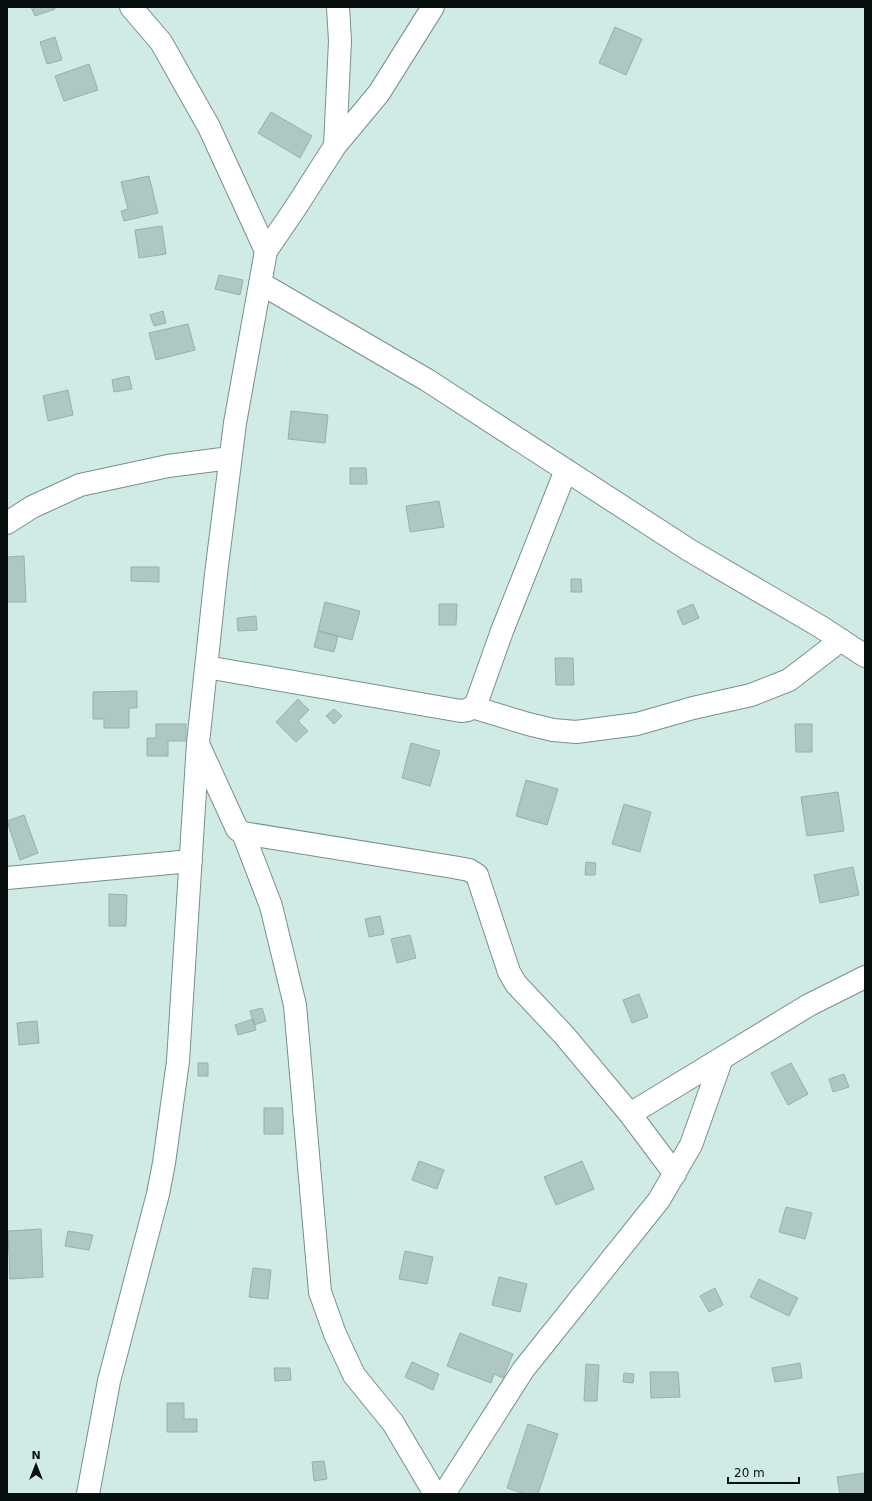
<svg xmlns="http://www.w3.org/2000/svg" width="872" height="1501" font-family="'DejaVu Sans',sans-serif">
  <rect width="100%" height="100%" fill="#d0eae5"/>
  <!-- building -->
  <path fill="#aec7c2" stroke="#97b0ab" d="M31,7H54L55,9L35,16Z
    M615,27L642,39L626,75L599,63Z
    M55,37L62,60L47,64L40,42Z
    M89,64L98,90L64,101L55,76Z
    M271,112L312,136L300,158L258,133Z
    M149,176L158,213L124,221L121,211L128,209L121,182Z
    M162,226L166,254L139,258L135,230Z
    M219,275L243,280L240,295L215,289Z
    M163,311L166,323L154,326L150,315Z
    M188,324L195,350L156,360L149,333Z
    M129,376L132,389L114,392L112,380Z
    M68,390L73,415L48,421L43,396Z
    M291,411L328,415L325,443L288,439Z
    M350,468H366L367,484H350Z
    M439,501L444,527L410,532L406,506Z
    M24,556L26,602H7V557Z
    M131,567H159V582L131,581Z
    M571,579H581L582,592H571Z
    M325,602L360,611L352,640L318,631Z
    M439,604H457L456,625H439Z
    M693,604L699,618L683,625L677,611Z
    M256,616L257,630L238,631L237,618Z
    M318,631L338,636L334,652L314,647Z
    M555,658H573L574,685H556Z
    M137,691V708H129V728H104V719H93V692Z
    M298,699L309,710L298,721L308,731L296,742L276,722Z
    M334,709L342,716L334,724L326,716Z
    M156,724H186V741H168V756H147V738H156Z
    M795,724H812V752H796Z
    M411,743L440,751L430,786L402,778Z
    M526,780L558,789L547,825L516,816Z
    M838,792L844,831L807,836L801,797Z
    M624,804L651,812L640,852L612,844Z
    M24,815L38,853L20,860L7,821Z
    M586,862L596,863L595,875H585Z
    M853,867L859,895L820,903L814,875Z
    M109,894L127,895L126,926H109Z
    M380,916L384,934L369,937L365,919Z
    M410,935L416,958L397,963L391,939Z
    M639,994L648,1017L632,1023L623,1000Z
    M262,1008L266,1021L254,1025L250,1011Z
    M253,1019L256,1030L238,1035L235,1025Z
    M37,1021L39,1043L19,1045L17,1023Z
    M198,1063H208V1076H198Z
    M791,1063L808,1094L788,1105L771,1073Z
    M844,1074L849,1087L833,1092L829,1079Z
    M264,1108H283V1134H264Z
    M419,1161L444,1170L437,1189L412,1180Z
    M582,1161L594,1189L556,1205L544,1177Z
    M786,1207L812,1213L805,1239L779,1232Z
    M41,1229L43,1277L10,1279L8,1231Z
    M68,1231L93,1235L89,1250L65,1246Z
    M405,1251L433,1257L427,1284L399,1279Z
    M253,1268L271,1270L268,1299L249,1297Z
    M499,1277L527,1284L520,1312L492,1305Z
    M759,1279L798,1298L789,1316L750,1297Z
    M715,1288L723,1305L709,1312L700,1296Z
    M460,1333L513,1354L503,1378L494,1374L491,1383L447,1366Z
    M412,1362L439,1374L433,1390L405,1377Z
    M800,1363L802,1378L775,1382L772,1368Z
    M586,1364L599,1365L597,1401H584Z
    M274,1368H290L291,1380L275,1381Z
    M650,1372H678L680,1397L651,1398Z
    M624,1373L634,1374L633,1383L623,1382Z
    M167,1403H184V1419H197V1432H167Z
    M528,1424L558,1434L538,1494H525L507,1488Z
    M324,1461L327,1479L314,1481L312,1462Z
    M865,1473V1494H840L837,1477Z"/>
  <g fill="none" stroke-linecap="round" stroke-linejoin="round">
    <!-- minor casing -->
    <g stroke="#78908b" stroke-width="24">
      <path id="minor" d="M131,7L161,42L209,127L266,251
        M335,146L340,41L338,7
        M260,283L427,380L689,550L821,627L865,656
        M7,523L32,507L80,485L168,466L230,458
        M206,667L461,711L468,710L476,704L502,631L566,470
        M472,707L528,724L553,730L576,732L637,724L693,708L751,695L789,680L841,640
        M199,746L237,829L243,833L453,867L469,870L477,875L509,972L516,984L564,1035L630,1114L675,1174
        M243,833L271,906L295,1005L320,1292L335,1334L354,1375L393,1423L435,1494
        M7,878L191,861
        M630,1114L722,1058
        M88,1494L109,1381L158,1194L164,1163L178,1061L198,743L216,574L235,423L266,251L294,210L335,146L379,93L433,7
        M444,1494L523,1370L659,1200L691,1145L722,1058L809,1005L865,977"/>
    </g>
    <!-- minor -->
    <use href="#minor" stroke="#fff" stroke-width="22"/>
  </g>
  <!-- border -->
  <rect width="872" height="1501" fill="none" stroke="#07100e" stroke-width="16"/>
  <!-- north arrow -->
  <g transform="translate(36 1465)" stroke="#d0eae5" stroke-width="3" paint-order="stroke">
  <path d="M0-3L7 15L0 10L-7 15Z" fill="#07100e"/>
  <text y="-6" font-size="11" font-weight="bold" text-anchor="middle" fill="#07100e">N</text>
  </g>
  <!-- scale -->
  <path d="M728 1477v6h71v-6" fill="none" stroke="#07100e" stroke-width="2"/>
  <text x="734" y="1477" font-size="12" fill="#07100e" stroke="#d0eae5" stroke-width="3" paint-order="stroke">20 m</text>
</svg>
